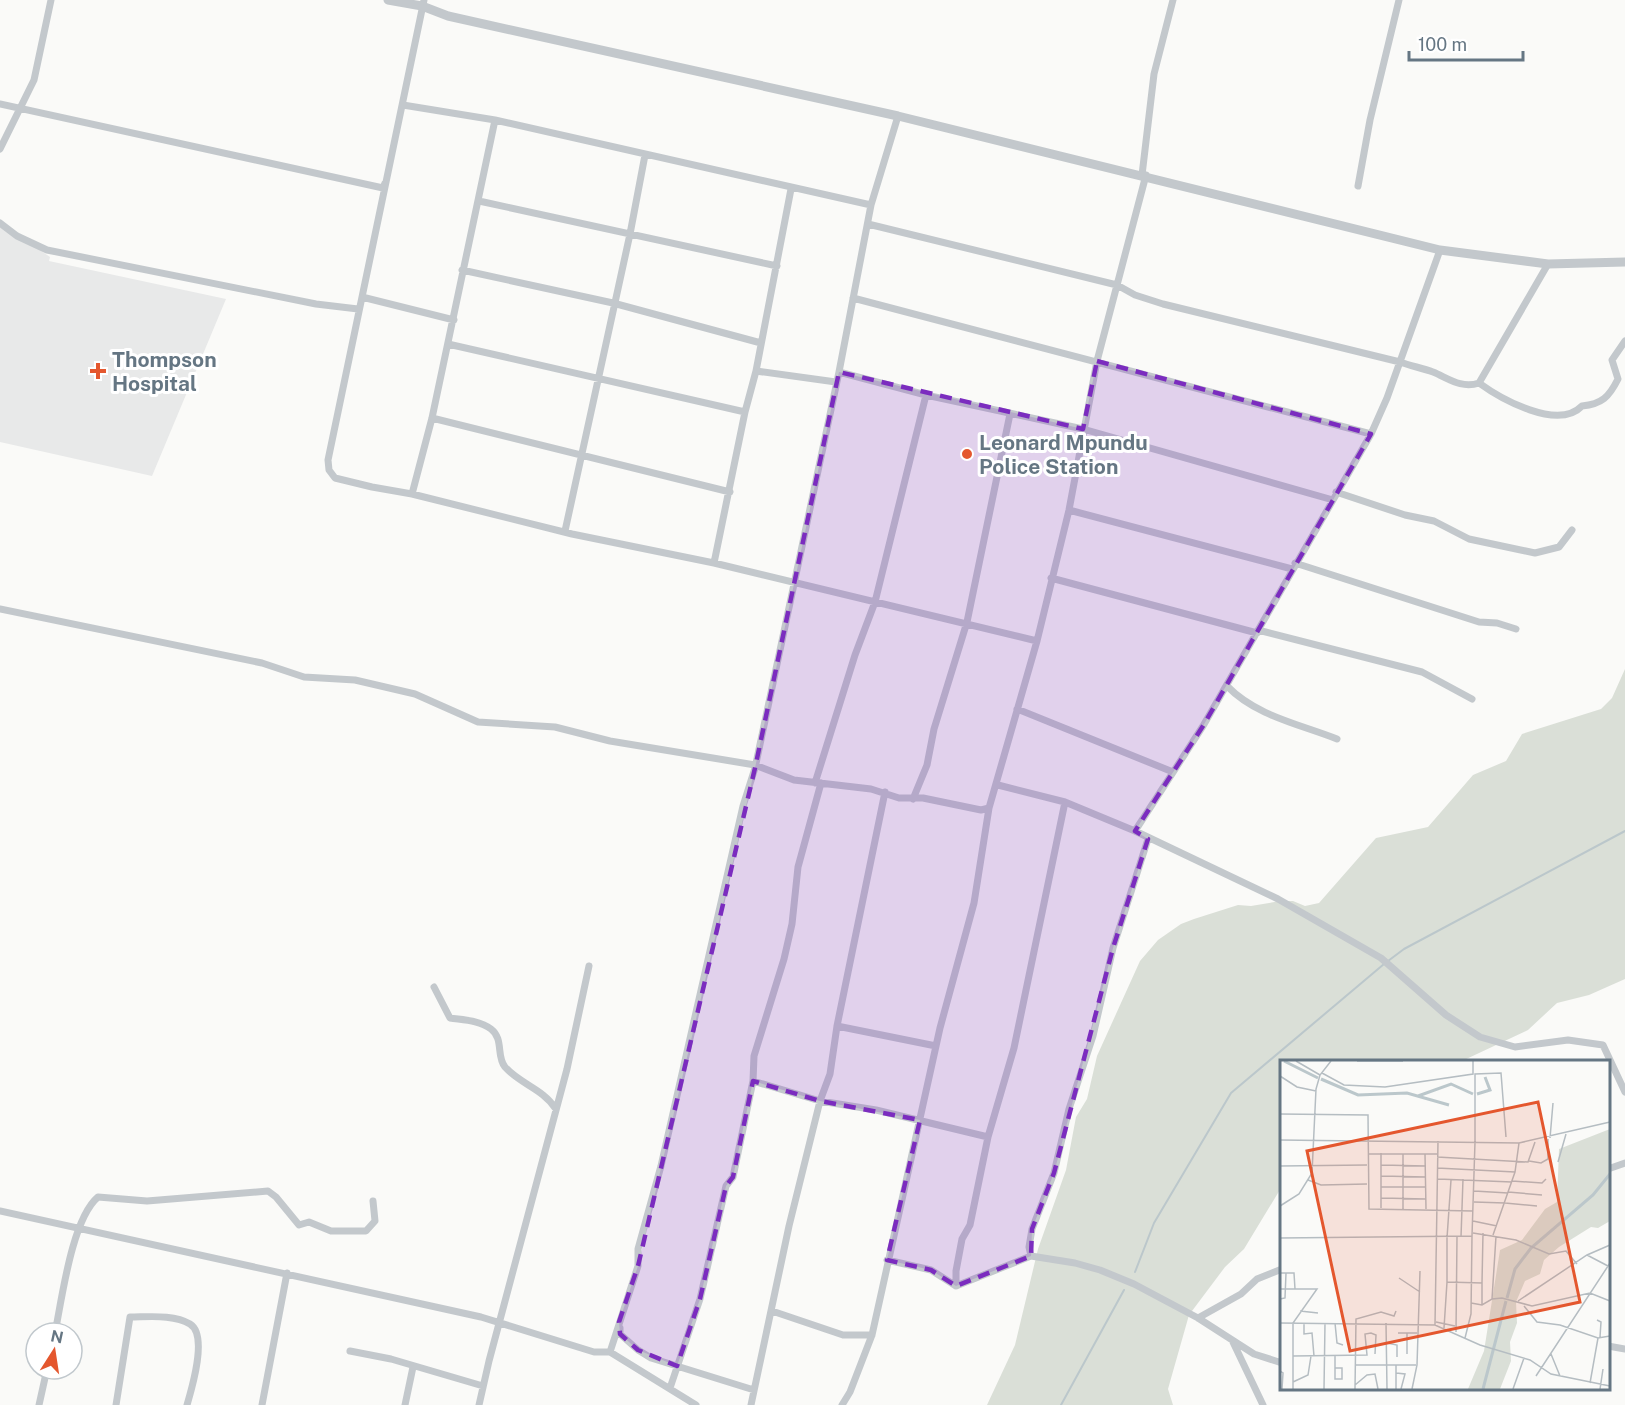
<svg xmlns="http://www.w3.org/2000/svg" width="1625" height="1405" font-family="'Public Sans',sans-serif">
  <rect width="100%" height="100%" fill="#fafaf8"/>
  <!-- built -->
  <path fill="#e8e9e9" d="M0,223L50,257L49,261L226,299L152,476L0,442Z"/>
  <!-- green -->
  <path fill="#dadfd7" d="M1625,669V979L1589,995L1557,1003L1528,1030L1462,1061L1282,1062L1281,1188L1244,1249L1225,1267L1189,1315L1168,1389L1173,1405H987L1015,1345L1038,1249L1066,1170L1076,1117L1087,1099L1097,1056L1140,961L1158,940L1181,924L1194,919L1238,905L1251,906L1280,901H1293L1305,906L1319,903L1376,838L1428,827L1473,775L1506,761L1522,734L1601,709L1612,698Z"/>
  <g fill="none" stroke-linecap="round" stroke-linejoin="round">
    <!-- stream -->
    <path stroke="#bbc7cb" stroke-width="2" d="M1388,961L1404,949L1625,831
      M1135,1272L1154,1223L1231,1093L1384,964
      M1061,1405L1124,1290"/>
    <!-- minor -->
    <path stroke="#c3c8cc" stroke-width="7" d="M424,0L328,460L329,470L335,478L372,487L412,494L572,534L714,563L1037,641
      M0,104L383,188L385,183
      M403,105L495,120L871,205
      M0,149L34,80L51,0
      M1142,175L1154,74L1173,0
      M1358,186L1370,120L1399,0
      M479,201L777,266
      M0,223L17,236L47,250L316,304L358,309
      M868,224L1117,285L1135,295L1163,304L1400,362C1411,366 1422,368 1433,372C1448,378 1461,389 1479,383L1548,264
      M462,270L613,303L761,343
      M362,297L454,320
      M853,298L1371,434
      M448,344L745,412
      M756,371L836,382
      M839,372L926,395L1083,429L1333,500
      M1479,383C1501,399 1558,431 1582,406C1602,404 1609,397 1618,379L1612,360L1625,341
      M432,418L730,492
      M1336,492L1405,515L1434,521L1469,539L1535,553L1559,547L1572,530
      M412,494L432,418L495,120
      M1069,510L1292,569
      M565,531L630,234L645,155
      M714,563L745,412L756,371L791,189
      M1295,563L1479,622L1497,623L1516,629
      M1051,578L1257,633
      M0,609L262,663L304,677L355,680L415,694L478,722L555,727L610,741L755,765L794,780L871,789L899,798H923L981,810L989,808L1037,641L1069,510L1097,361L1146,175
      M1258,630L1422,672L1472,699
      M1227,686C1256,716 1299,724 1337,739
      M1017,709L1173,772
      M815,783L855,655L875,602L926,395
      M821,783L798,867L792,924L784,959L754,1056L753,1081L820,1101L876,1110L988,1137L1014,1048L1065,802
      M998,785L1065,802L1135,831L1278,899L1381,958L1446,1015L1480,1037L1515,1047L1568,1040L1603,1045L1625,1092
      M913,799L927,765L934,729L967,622L1010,414
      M1135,831L1203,726L1371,434L1387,398L1440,250
      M434,987L450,1018C463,1020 479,1020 491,1029C504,1039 496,1056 505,1067C520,1084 543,1089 555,1108
      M837,1026L936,1046
      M1608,1169L1625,1163
      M0,1211L481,1317L594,1352H610L696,1405
      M1031,1256L1029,1247L1032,1229L1054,1173L1069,1109L1093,1036L1113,948L1148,839
      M887,1260L931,1270L956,1286L1031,1256L1075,1263L1100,1270L1134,1284L1198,1318L1254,1354L1282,1363
      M956,1286V1271L962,1239L970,1225L988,1137
      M772,1311L843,1335H872
      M1198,1318L1241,1294L1257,1279L1282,1269
      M620,1328V1334L638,1350L651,1358L754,1390
      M55,1333C62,1298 72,1219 98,1197L147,1201L268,1191L276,1197L299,1225L309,1222L331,1231H366L375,1221L373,1201
      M1232,1340L1263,1405
      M1608,1346L1625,1349
      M350,1351L391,1359L483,1386
      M610,1352L638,1266V1249L661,1166L743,806L755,768L839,372L871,205L898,116
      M670,1388L700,1299L726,1186L733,1177L753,1081
      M39,1405L47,1369
      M116,1405L130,1317C148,1317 174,1314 190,1324C208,1335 192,1388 187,1405
      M262,1405L287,1273
      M405,1405L413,1367
      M479,1405L489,1361L567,1069L589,966
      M751,1405L789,1226L820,1101L830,1074L837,1026L885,792
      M842,1405L850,1392L872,1335L940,1028L974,903L989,808"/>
    <!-- tertiary -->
    <path stroke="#c3c8cc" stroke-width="9" d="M388,0L422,6L448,16L898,116L1440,250L1548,264L1625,262"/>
  </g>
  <!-- marked area -->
  <path fill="#7b2cbf" fill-opacity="0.2" stroke="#7b2cbf" stroke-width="4.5" stroke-dasharray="12 8" stroke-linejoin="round" d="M1097,361L1371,434L1203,726L1135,831L1148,839L1113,948L1054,1173L1032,1229L1031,1256L956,1286L931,1270L887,1260L920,1120L820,1101L753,1081L733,1177L726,1186L700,1299L677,1366L638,1350L620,1334L619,1322L638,1266L755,768L839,372L1083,429Z"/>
  <!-- markers -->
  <g fill="#e4572e" stroke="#fff" stroke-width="2">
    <path d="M95 362h6v6h6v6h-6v6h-6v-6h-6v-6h6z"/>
    <circle cx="967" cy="454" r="6"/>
  </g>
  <g text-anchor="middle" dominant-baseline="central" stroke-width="6" stroke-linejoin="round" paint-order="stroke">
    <!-- poi labels -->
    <g font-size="21" font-weight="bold" fill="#657683" stroke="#fff" text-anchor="start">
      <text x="112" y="359">Thompson<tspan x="112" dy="24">Hospital</tspan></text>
      <text x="979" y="442">Leonard Mpundu<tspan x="979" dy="24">Police Station</tspan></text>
    </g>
  </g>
  <!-- overview -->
  <g transform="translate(1280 1060)">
    <rect width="330" height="330" fill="#fafaf8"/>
    <path d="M330,69V161L318,168L311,167L279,187L264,200L260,214L245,221L236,242L237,263L230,282L231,301L220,329H188L204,291L220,190L242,180L265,149L277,142L279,89Z" fill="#dadfd7"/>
    <path fill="none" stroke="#bbc7cb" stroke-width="3" d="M4,1L38,18M41,19L78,35L127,33L169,45M197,34L210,30L205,17M138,36L171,24L193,34M227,238L235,209L251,188L313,135L330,114M203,329L226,241"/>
    <path fill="none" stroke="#b5bdc2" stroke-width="1.5" d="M16,1L40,15M77,1H123M42,13L64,25L105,27L193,14V1M0,16L17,27L36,31M0,54L88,55L89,149L193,151M270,78L273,43M0,80L239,83L330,62M195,82V14L221,13L226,77M88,94H157M123,94V149M145,94L146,149M157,97L248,102L255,82M249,101L261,103L268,99V79M278,102L286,74M101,105L146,106M0,106L87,105M157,108L235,112M101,116L146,117M158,119L232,122M28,120L41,125L87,124M232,121L262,123L266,119M101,127H145M194,131L228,133M228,132L262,135M101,138L146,139M194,142L225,143M225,143L257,146M0,146L19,134L32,113L36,29L40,15L51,1M101,148V93M193,161L217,166M193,173L236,180L269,194L286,191L297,204M213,175L235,112L239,83M181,177L183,119M0,178L192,176L195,82M167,178V222L202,223L203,173M167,178L171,120M307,195L328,206M0,213H14L15,229M119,218L140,232M202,223V245M0,229H37L13,263V329M0,239L5,238L6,213M212,239L216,176M238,241L307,195L330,185M191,243L202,245L212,239L222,238L252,246L310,233L330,241M244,246L257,262L280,265L318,278L330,276M20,251L38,253M317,260L321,262L320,277M156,262L175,266M0,263L155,265L200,285L250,300L271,314L330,326M24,263V274L32,273L34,296M55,263L57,283L63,285M106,263L107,329M155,265L158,81M164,268L167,222M176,272L177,177M118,273H137M185,278L191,254L192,176M107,283L117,285V297M127,294V273M271,294L280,316M13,296L87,295L85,274L91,273L96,275L95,294M75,305H136M116,305V329M55,308H62V319H55V296M0,311L3,313L2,329M116,313L125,314L121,329M256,316L330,203M13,322L28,315L31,296M310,323L318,278M75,325L87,315L95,314L98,329M44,329L45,263M75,329L76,259L101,252L114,256L116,251M132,329L137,305L140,211M233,329L244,298M320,329L323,309"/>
    <path fill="#e4572e" fill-opacity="0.15" stroke="#e4572e" stroke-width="3" d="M258,42L300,242L70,291L27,91Z"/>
    <rect width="330" height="330" fill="none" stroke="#657683" stroke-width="3"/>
  </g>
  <!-- north arrow -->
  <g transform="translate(54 1351) rotate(12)"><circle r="28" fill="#ffffff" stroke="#c1c8cd" stroke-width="1.5"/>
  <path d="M0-4.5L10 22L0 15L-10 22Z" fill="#e4572e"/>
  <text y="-9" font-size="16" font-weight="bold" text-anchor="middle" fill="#657683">N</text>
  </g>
  <!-- scale -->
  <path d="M1409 51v9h114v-9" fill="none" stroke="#657683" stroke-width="3"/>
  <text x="1418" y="51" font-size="18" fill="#657683" stroke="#ffffff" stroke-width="4.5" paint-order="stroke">100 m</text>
</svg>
